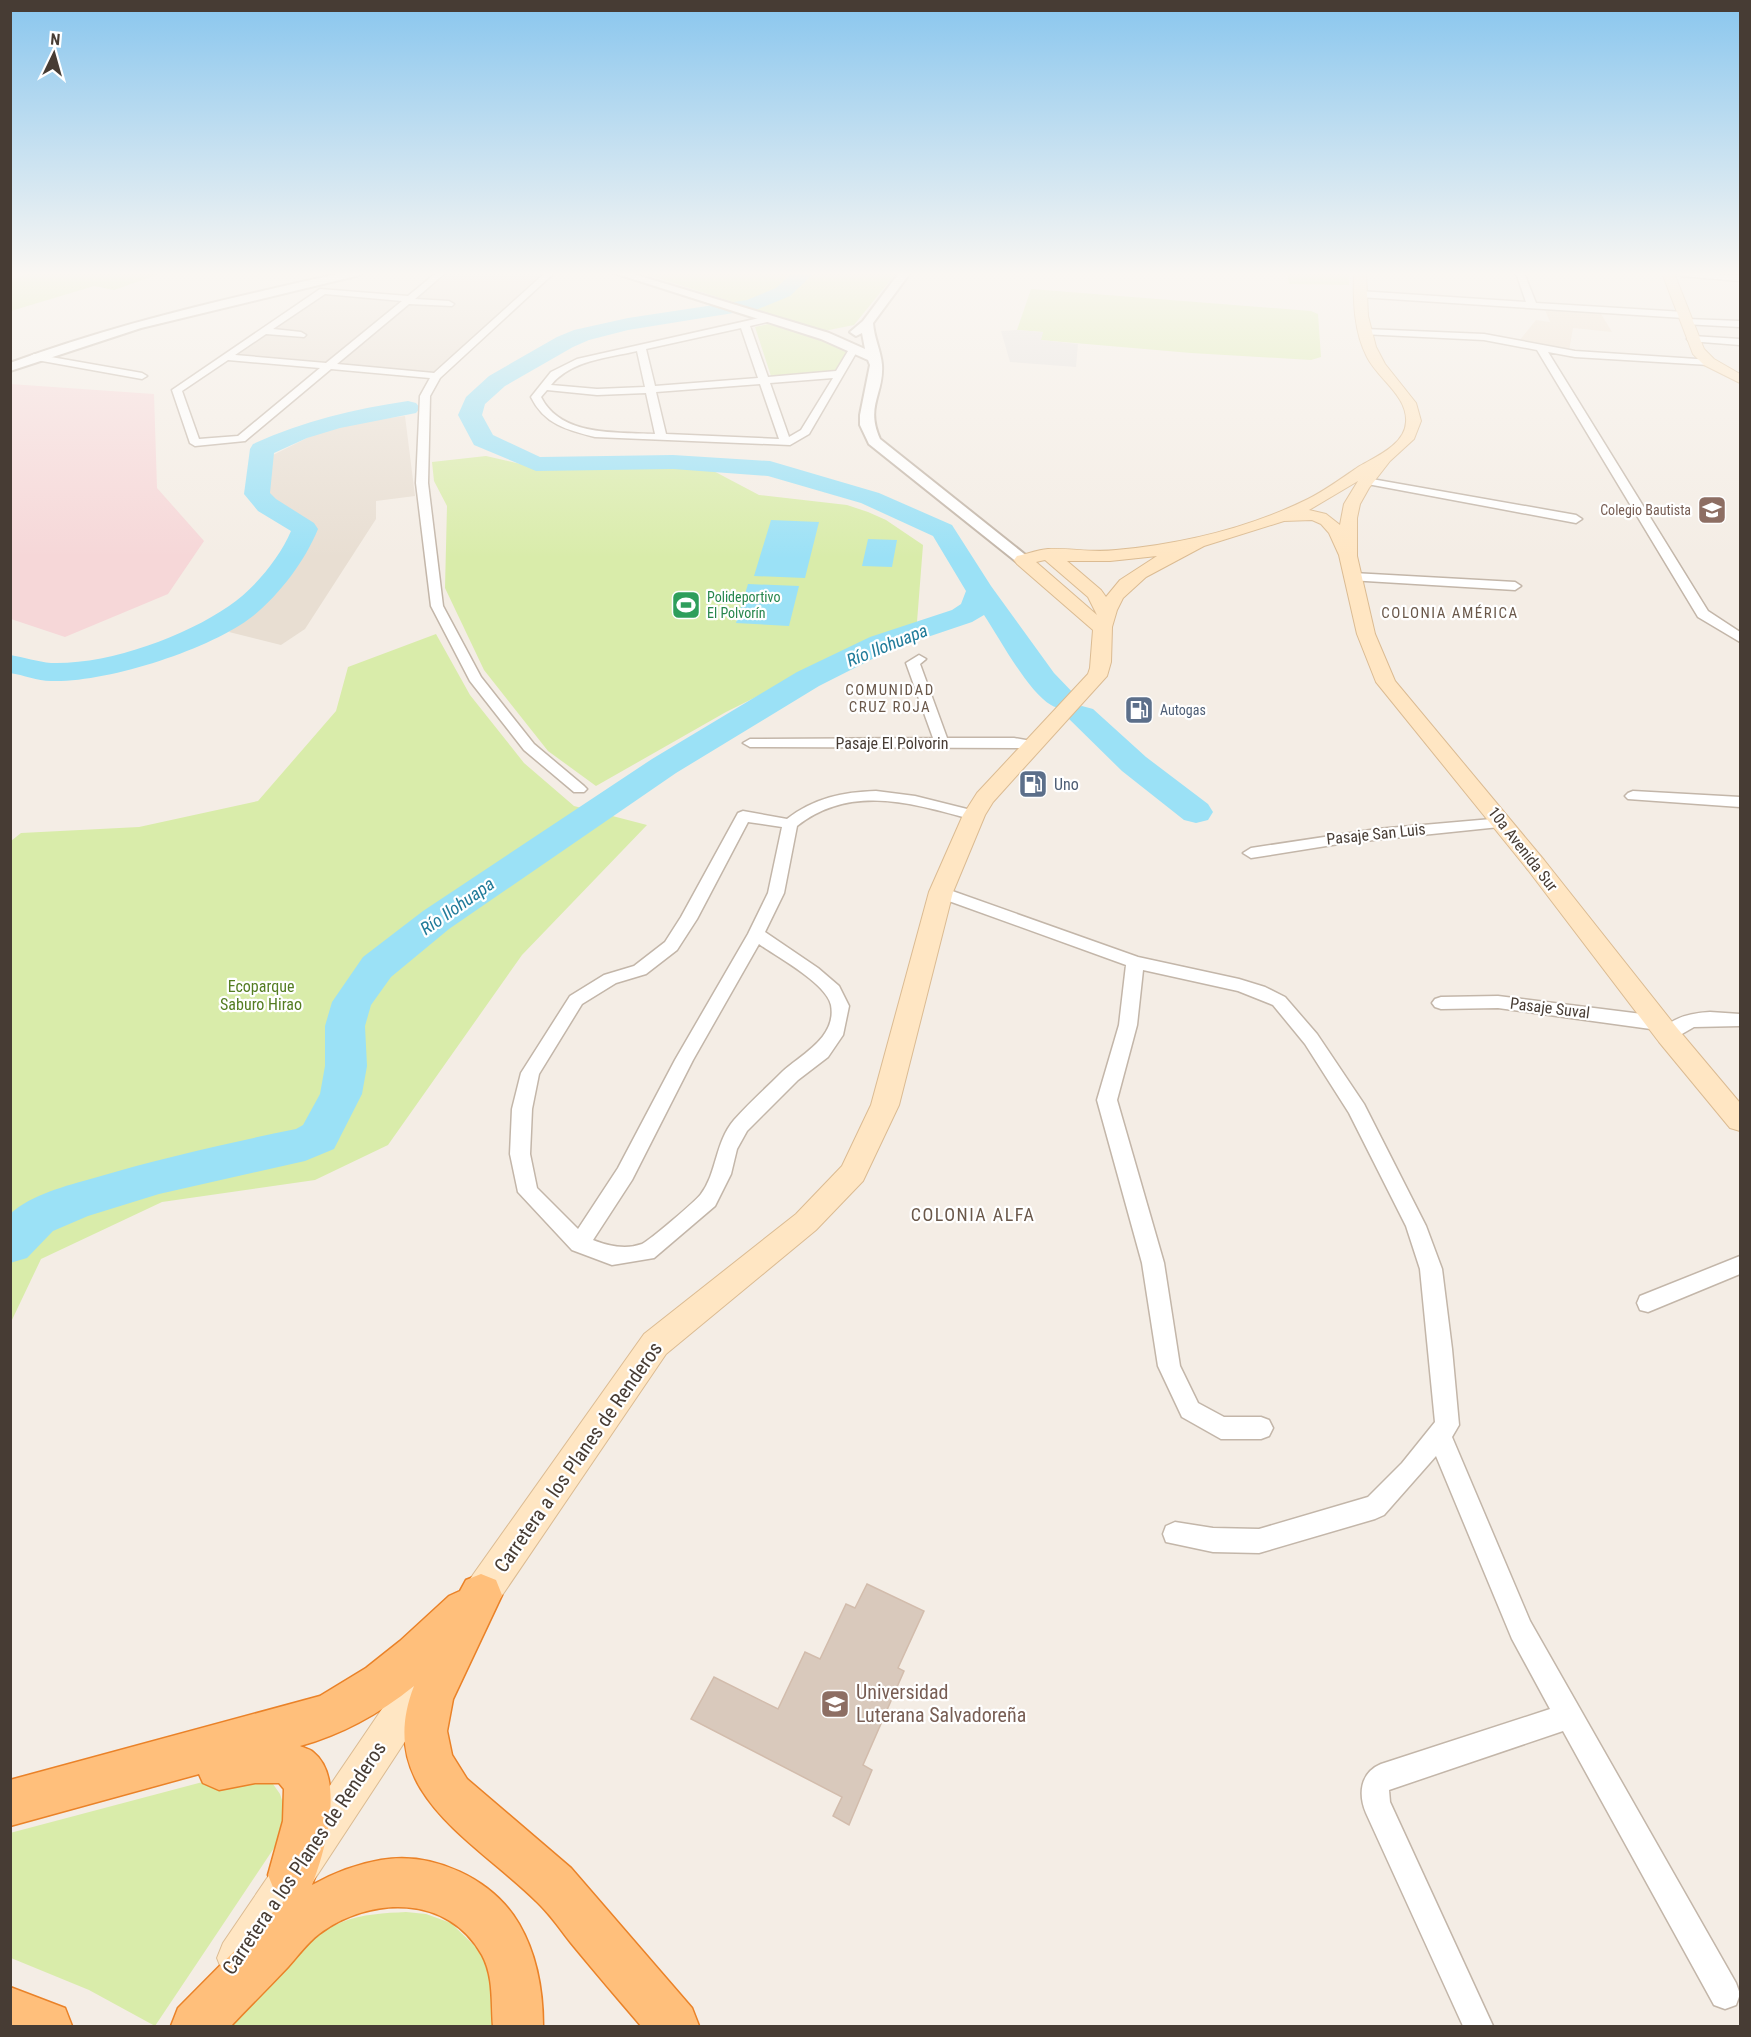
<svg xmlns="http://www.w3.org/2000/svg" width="1751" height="2037" font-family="'Roboto Condensed',sans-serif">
  <rect width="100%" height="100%" fill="#f4ede5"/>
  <!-- residential -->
  <path fill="#e8ded2" d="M436,273H550L436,376L229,355L323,291L410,299Z
    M405,416L415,496L376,501V519L305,629L281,645L229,632L280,580L316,530L269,497V457L315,434L351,423Z"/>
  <!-- education -->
  <path fill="#eedfcd" d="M1545,310L1600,312L1612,332L1573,328L1569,351L1519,341L1536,320L1550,322Z"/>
  <!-- medical -->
  <path fill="#f6d7d8" d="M10,384L154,394L157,488L204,541L168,594L65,637L11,619Z"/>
  <!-- green -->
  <path fill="#d9ecaa" d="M29,273H162L114,290L94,286L11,311V280Z
    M642,273H896L854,325L824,331Z
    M1287,273H1349V285L1289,284Z
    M1031,289L1311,311L1318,314L1321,357L1311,360L1191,353L1040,340L1043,332L1017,330Z
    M768,324C789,329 833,335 846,353L834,372L771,376L755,327Z
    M486,456L529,466L600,468L670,464L706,467L759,495L847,505L868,512L886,520L923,545L917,622L820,665L726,712L596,786L548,751L484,670L445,588L447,506L434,481L432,462Z
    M436,634L470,695L524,763L574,806L647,825L522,955L388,1145L315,1180L162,1202L41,1259L11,1322V841L21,833L139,827L258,801L336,711L348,667Z
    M229,1775L265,1778L273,1784L280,1794L286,1812L282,1836L155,2026L89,1990L11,1958L10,1833Z
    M406,1912L426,1914L451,1923L488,1959L506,2012L504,2026H233C261,1986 294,1941 342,1922C362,1914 385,1913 406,1912Z"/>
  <!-- parking -->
  <path fill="#e4e0dd" d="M1017,330L1043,332L1041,340L1078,344L1076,367L1010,362L1001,331Z"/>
  <!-- water -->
  <path fill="#9be1f6" d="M771,520L819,522L805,578L754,576Z
    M868,539L897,540L892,567L862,566Z
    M748,584L799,586L789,626L736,623Z"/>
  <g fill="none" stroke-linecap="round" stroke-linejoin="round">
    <!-- river -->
    <path fill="#9be1f6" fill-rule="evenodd" d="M792,273H814L790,296L758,309L628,330L589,340L573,347L505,386L485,404L482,415L493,435L540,457L673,455L770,461L879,493L952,525L991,586L1054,673L1079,699L1074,706C1067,708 1059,710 1051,705C1028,692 1000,639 984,615L972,622L892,649L819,686L676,773L449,929L391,977L371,1005L365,1026L367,1066L362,1094L334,1149L305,1161L159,1194L88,1216L53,1231L27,1258L10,1263V1214C32,1194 66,1186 94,1178C161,1158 228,1143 296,1129L303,1125L320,1094L325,1066V1026L332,1002L363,957L423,911L652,759L797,672L870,637L952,610L961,604L966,591L933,536L861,503L768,476L673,469L536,471L474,445L458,415L466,397L489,376L557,337L574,330L628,318L747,300L776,288Z
      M408,401L416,403L420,408L416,413L340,428L307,438L274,453L270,493L276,499L314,523L318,529C305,561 280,594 253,616C210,650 105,683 51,681C37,681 24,675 10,673V655C24,657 38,662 51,663C107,665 184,637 229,606C254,589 279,559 291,531L258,511L244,494L250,449L253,444C303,421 354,409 408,401Z
      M1082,706L1093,709L1146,757L1208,804L1213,812L1208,820L1196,823L1184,820L1122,771L1066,716L1071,709Z"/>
  </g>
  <!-- building -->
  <path fill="#d9c9bc" stroke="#d2bcac" stroke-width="1.5" d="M867,1584L924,1611L898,1668L904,1671L863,1765L872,1770L849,1825L833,1816L842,1797L691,1719L714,1677L778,1709L805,1652L820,1659L846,1604L855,1608Z"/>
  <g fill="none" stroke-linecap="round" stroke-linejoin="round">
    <!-- minor casing -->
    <g stroke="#c3b6a9" stroke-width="3">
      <path id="minor" d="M436,273H445L415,299L449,301L454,304L452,306L409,304L337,364L434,373L545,273H554L440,378L430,396L428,483L443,606L481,677L534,744L584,786L587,789L584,792H574L524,750L470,681L431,606L416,483L420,396L430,378L331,369L245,441L195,446L190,443L172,390L320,289L408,296ZM325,294L402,301L326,363L235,355L266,334L304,337L306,335L301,332L273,329ZM228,360L320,368L238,436L199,439L182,391Z
        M1516,273H1524L1536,303L1684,312L1689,315L1684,318L1359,297L1355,294L1359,291L1526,302Z
        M1677,273L1740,275V281L1681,276Z
        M768,316L773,319L771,321L750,326L768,377L836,371L851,346L859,348L809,434L790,445L595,437C567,430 544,424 531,397L551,372L577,359ZM741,328L758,378L655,386L646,349ZM637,351L645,387L597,389L551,385C571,360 608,358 637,351ZM833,378L801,430L789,437L770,383ZM760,384L779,439L666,434L656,392ZM547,390L597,395L646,393L655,434C617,432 561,437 541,397Z
        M1687,319L1740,321V327L1684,324L1682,322Z
        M1365,329L1484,334L1575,351L1712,360V364L1709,365L1575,357L1548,352L1708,611L1740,632V642L1698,617L1537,350L1484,340L1362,334L1360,332Z
        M1692,336L1740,339V345L1689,341L1687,339Z
        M34,354L142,373L147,376L142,379L31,359L29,357Z
        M1366,478L1576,515L1582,519L1576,523L1362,483V479Z
        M1353,573L1515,582L1521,586L1515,590L1349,580L1347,577L1349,574Z
        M919,655L926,659L920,664L947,738H1014L1037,742L1039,745L1037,748L750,747L743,743L750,739L933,738L906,663Z
        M876,791L915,796L979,812L982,815L974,820C914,804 852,783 797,826L784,893L765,932L818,968L839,986L849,1006L843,1035L828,1057L798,1080L747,1131L737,1149L731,1174L715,1206L654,1258L612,1265L572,1250L518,1192L510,1154L512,1109L521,1073L570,996L604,975L634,966L665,942L681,917L738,813L743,811L787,819C814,798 843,792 876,791ZM748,822L782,827L768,893L748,934L675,1060L618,1168L578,1229L537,1188L530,1154L532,1109L539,1074L582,1004L616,983L646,974L677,950L697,919ZM759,944C777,957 826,983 831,1005C837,1037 802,1054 783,1071C767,1087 749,1103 734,1120C715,1142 717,1173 701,1194C696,1201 649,1241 642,1244C626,1250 608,1246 593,1240L632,1180L693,1060Z
        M1633,791L1740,797V807L1628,799L1625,796L1628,793Z
        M1503,818L1509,820L1511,823L1509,826L1345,843L1251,858L1243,853L1251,848L1377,829Z
        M941,887L1138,957L1239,979L1265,987L1285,997L1317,1034L1364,1104L1426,1226L1442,1269L1452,1349L1459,1425L1452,1437L1530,1621L1736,1983L1740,1994L1736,2005L1725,2009L1714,2005L1563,1731L1389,1790L1390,1802L1493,2026H1463L1366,1813C1358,1794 1360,1773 1381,1764L1550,1709L1512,1639L1436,1456L1384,1515L1375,1519L1259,1553L1213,1552L1166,1542L1163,1534L1166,1526L1175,1522L1213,1528L1259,1529L1368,1497L1402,1463L1435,1422L1420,1269L1406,1226L1349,1113L1305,1044L1273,1005L1238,991L1143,970L1137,1025L1117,1100L1164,1263L1180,1366L1198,1403L1224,1417H1261L1269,1420L1273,1428L1269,1436L1261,1439H1221L1182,1417L1158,1366L1142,1263L1097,1100L1119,1025L1126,965L935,896L933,892L935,888Z
        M1498,996L1658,1016L1664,1018L1667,1023L1664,1028L1658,1030L1498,1008L1441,1009L1435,1007L1432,1003L1435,999L1441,997Z
        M1710,1012L1740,1014V1026L1694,1027L1668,1042L1662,1040L1659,1035C1669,1017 1692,1013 1710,1012Z
        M1740,1256V1274L1648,1312L1640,1310L1637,1303L1640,1296Z"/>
    </g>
    <!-- tertiary casing -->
    <g stroke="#c3b6a9" stroke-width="4">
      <path id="tertiary" d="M342,273H361L360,275L141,328L10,371V363C118,323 230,298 342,273Z
        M614,273H630L829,333L865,349L862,333L856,336L850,332L863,321L899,273H910L873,323C874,338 881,351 882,365C884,394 865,406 880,439L1028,557L1031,560L1028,563H1018L869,444L860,425V415L870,365L868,360L821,339Z"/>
    </g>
    <!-- secondary casing -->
    <g stroke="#dbbb92" stroke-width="2">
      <path id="secondary" d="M1354,273H1366L1368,316L1376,347L1385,364L1416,403L1421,421L1414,439L1390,461L1369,488L1360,504L1357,518V556L1375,634L1395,681L1544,860L1677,1028L1740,1103V1131L1730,1128L1659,1042L1528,870L1376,682L1357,634L1339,555L1329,533L1321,524L1312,520L1284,521L1204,546L1146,577L1123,598L1117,610L1112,627L1111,662L1107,676L993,802L985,815L953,892L899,1105L863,1181L816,1230L666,1354L486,1619L473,1624L460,1619L455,1606L460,1593L644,1334L796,1214L842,1166L871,1105L929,892L963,815L977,793L1088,674L1090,668L1093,630L1017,564L1014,560L1017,556C1027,554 1037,550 1048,549C1070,548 1093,553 1116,550C1182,544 1249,528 1308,499C1326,490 1342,478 1358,467C1375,457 1405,445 1406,422C1408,396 1378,379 1367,357C1354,332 1353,301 1354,273ZM1358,481L1344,504L1340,525L1326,514L1309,510ZM1157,556L1120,580L1106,597L1101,590L1067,561H1110ZM1045,560L1088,597L1097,615L1036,562Z
        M1662,273H1674L1704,349L1714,359L1740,374V383L1704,365L1693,354Z
        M431,1650L444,1656L450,1669L444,1682L253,1973L238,1979L223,1973L217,1958L223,1943L418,1656Z"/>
    </g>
    <!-- trunk casing -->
    <g stroke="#ea8228" stroke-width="3">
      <path id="trunk" d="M481,1574L496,1580L502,1595L453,1699L447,1731L452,1755L467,1779L571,1868L692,2008L699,2026H641C618,1999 594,1971 571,1943C560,1929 549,1913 536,1901C473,1839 373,1791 414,1686C379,1714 343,1734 300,1746C304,1748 310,1749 313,1752C346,1778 325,1852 312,1885C334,1873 357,1864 381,1860C433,1851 493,1879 519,1924C537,1955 543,1992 543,2026H493C491,2003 494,1977 482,1955C448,1894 370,1896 319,1934C307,1943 298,1956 288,1967C269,1987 249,2007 231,2026H171L178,2008L288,1897L275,1892L268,1875L283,1821L284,1789L279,1783H255L219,1790L203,1783L199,1774L10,1826V1780L320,1696L366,1668L400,1641L449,1596L460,1591L466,1580Z
        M10,1987L65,2008L72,2026H10Z"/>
    </g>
    <!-- minor -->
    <use href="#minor" fill="#fff" fill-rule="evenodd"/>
    <!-- tertiary -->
    <use href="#tertiary" fill="#fff" fill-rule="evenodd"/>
    <!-- secondary -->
    <use href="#secondary" fill="#ffe6c3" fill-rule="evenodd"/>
    <!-- trunk -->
    <use href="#trunk" fill="#ffbf7b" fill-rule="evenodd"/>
  </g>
  <!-- sky -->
  <linearGradient id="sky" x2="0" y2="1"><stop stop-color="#89c6ee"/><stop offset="0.49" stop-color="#faf7f3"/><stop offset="1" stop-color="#faf7f3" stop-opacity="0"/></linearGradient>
  <rect width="1751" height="558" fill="url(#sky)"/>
  <!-- icons -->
  <defs>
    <g id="school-square" transform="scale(1.5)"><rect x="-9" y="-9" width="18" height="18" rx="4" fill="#8d6e63" stroke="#fff"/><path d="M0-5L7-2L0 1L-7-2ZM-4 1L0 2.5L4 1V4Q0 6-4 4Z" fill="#fff"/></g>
    <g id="stadium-square" transform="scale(1.5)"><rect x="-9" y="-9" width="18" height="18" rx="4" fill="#2e9e5b" stroke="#fff"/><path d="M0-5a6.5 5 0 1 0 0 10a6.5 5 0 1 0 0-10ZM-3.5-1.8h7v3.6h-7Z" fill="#fff"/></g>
    <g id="fuel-square" transform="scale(1.5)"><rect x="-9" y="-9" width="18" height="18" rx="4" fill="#5c6f8a" stroke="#fff"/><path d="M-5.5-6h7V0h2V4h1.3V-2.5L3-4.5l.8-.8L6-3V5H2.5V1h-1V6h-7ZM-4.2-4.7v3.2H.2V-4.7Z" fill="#fff"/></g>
    <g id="university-square" transform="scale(1.5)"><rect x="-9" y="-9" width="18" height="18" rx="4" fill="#8d6e63" stroke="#fff"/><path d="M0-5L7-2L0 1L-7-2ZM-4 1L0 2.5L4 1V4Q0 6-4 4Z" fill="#fff"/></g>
  </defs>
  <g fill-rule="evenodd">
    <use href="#school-square" x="1712" y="510"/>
    <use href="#stadium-square" x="686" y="605"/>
    <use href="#fuel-square" x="1139" y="710"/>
    <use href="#fuel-square" x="1033" y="784"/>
    <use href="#university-square" x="835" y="1704"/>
  </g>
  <g text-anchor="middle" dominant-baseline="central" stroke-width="4.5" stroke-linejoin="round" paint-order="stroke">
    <!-- far-education labels -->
    <g font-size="14" fill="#785e54" stroke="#fff" text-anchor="end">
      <text x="1691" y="510">Colegio Bautista</text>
    </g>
    <!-- far-leisure labels -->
    <g font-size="14" fill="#27864d" stroke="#fff" text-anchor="start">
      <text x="707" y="597">Polideportivo<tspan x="707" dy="16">El Polvorín</tspan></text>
    </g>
    <!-- far-service labels -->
    <g font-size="14" fill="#4e5e75" stroke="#fff" text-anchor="start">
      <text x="1160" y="710">Autogas</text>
    </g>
    <!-- far-neighbourhood labels -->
    <g font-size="15" letter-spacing="1.5" fill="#6a584a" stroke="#fff">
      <text x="1450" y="613">COLONIA AMÉRICA</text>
      <text x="890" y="690">COMUNIDAD<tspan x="890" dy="17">CRUZ ROJA</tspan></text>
    </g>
    <!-- street labels -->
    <g font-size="16" fill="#473c34" stroke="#fff">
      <text x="892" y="743">Pasaje El Polvorin</text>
      <text transform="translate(1376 834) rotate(-6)">Pasaje San Luis</text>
      <text transform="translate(1523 849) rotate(52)">10a Avenida Sur</text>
      <text transform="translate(1550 1008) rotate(7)">Pasaje Suval</text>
    </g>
    <!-- service labels -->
    <g font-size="16" fill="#4e5e75" stroke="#fff" text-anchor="start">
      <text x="1054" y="784">Uno</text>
    </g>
    <!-- park labels -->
    <g font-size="16" fill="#547d22" stroke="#fff">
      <text x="261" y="986">Ecoparque<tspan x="261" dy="18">Saburo Hirao</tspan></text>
    </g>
    <!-- water labels -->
    <g font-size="18" font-style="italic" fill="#207b9a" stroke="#fff">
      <text transform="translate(887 645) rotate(-22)">Río Ilohuapa</text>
      <text transform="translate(457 906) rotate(-35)">Río Ilohuapa</text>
    </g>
    <!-- neighbourhood labels -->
    <g font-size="18" letter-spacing="1.5" fill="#6a584a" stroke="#fff">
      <text x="973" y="1214">COLONIA ALFA</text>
    </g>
    <!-- near-street labels -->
    <g font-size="20" fill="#473c34" stroke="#fff">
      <text transform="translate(578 1457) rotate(-55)">Carretera a los Planes de Renderos</text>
      <text transform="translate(304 1858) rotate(-56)">Carretera a los Planes de Renderos</text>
    </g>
    <!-- near-education labels -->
    <g font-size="20" fill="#785e54" stroke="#fff" text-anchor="start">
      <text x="856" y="1692">Universidad<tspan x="856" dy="23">Luterana Salvadoreña</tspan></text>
    </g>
  </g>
  <!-- border -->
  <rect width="1751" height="2037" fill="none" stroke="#473c34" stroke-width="24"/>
  <!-- north arrow -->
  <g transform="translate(54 54) rotate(5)" stroke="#ffffff" stroke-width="4.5" paint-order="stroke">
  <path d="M0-4.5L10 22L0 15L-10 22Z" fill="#473c34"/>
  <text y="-9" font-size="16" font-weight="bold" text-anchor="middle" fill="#473c34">N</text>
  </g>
</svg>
